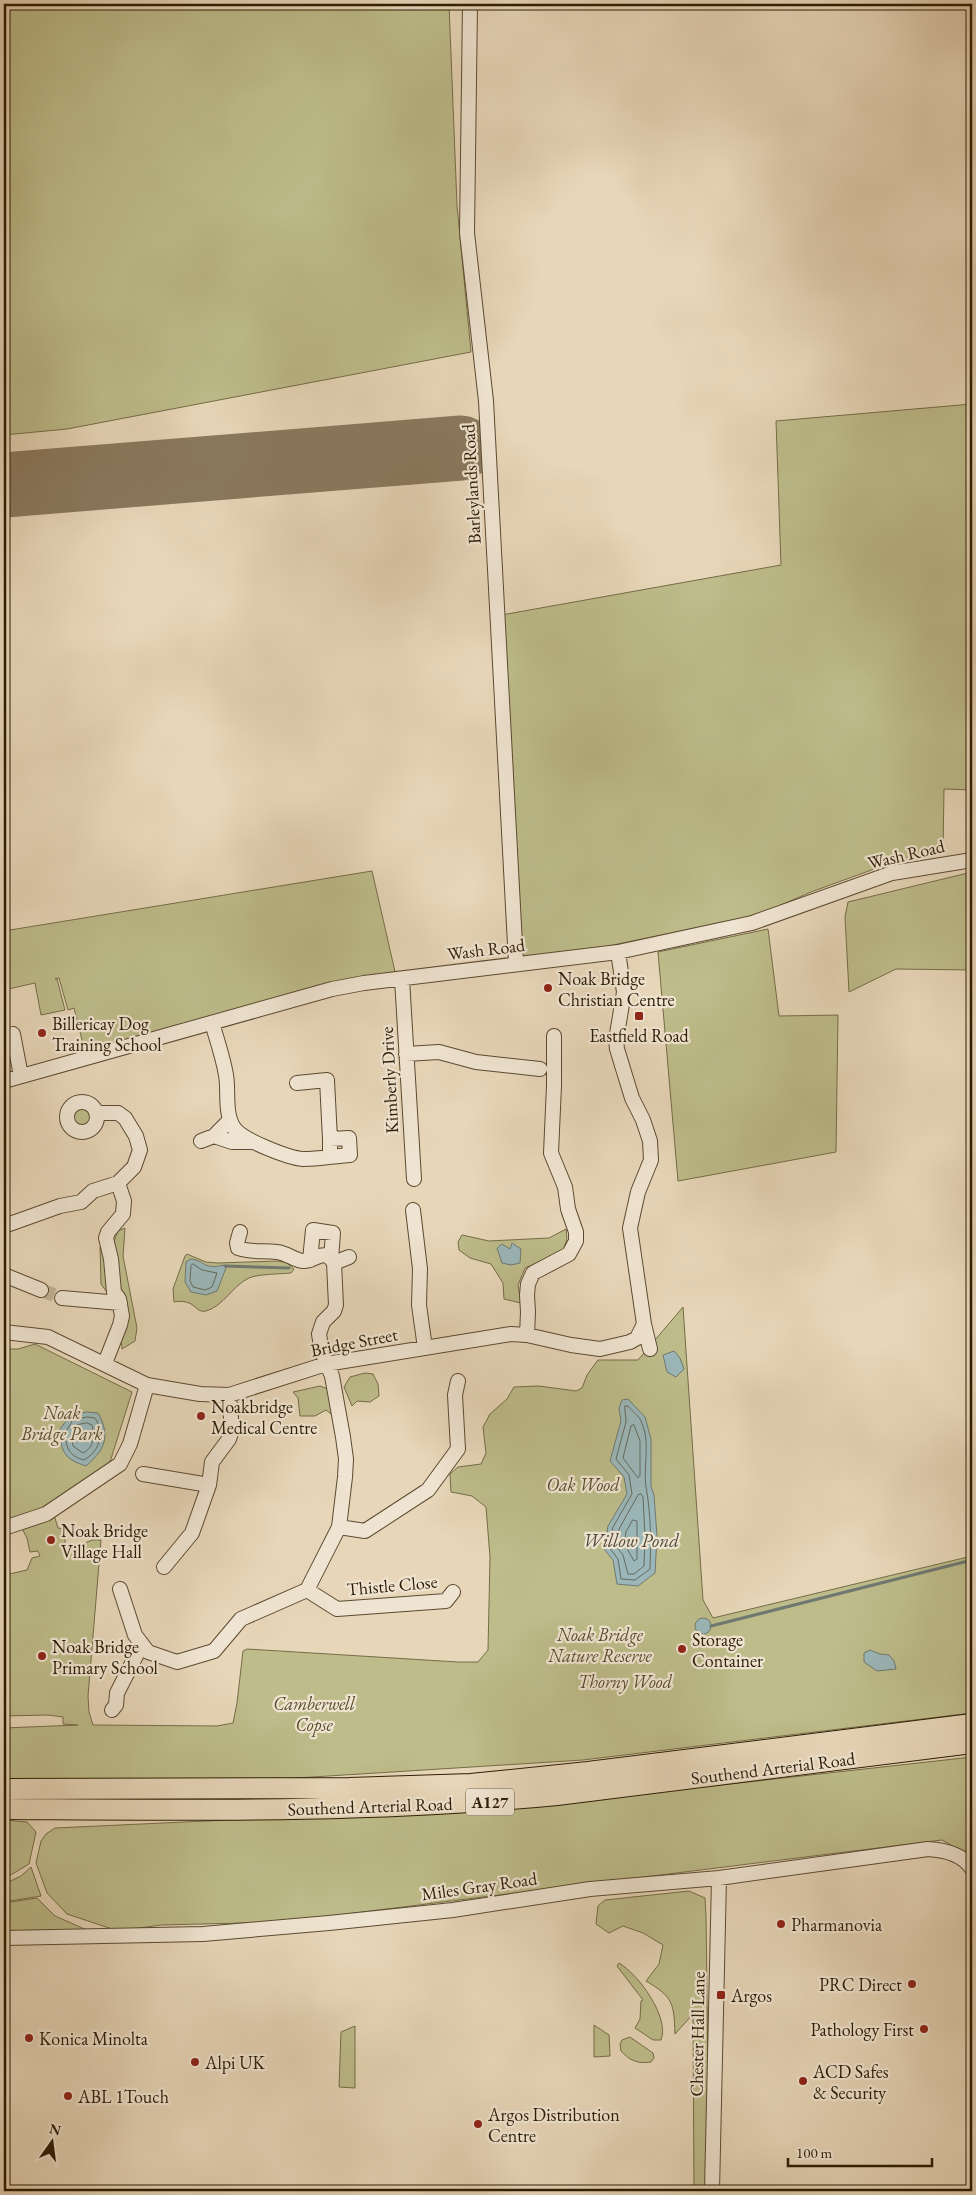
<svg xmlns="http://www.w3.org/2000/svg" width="976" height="2195" font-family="'EB Garamond',serif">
  <rect width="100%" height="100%" fill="#e7d6b8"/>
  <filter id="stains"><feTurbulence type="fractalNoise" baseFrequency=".004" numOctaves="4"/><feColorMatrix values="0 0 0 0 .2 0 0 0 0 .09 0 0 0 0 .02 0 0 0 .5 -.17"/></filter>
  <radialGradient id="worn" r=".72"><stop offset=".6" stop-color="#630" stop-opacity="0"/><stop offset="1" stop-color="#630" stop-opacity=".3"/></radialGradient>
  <!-- green -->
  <path fill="#bdbc8a" stroke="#756c47" d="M4,4H449L457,205L471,352L67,429L4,435Z
    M972,404V790L944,789L943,853L888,864L811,892L758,915L613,945L558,959L516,963L496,616L781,565L776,421Z
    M372,871L396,976L86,1056L74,1008L68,1010L59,978L55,979H57L65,1010L41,1015L35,983L4,990V931Z
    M972,872V970L896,969L849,992L845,917L848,902Z
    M768,929L779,1016L838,1015L836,1152L678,1181L658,952Z
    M67 1117a15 15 0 1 1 30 0a15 15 0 1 1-30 0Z
    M125,1228L123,1256L137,1328L135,1341L122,1349L112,1246L118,1231Z
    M566,1229L567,1239L563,1251L525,1268L518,1285L521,1303L504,1299L503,1283L491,1264L470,1258L459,1250L458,1242L462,1235L489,1241L549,1238Z
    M104,1245L109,1295L101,1284L100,1247Z
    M187,1254L206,1262L217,1263L278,1261L287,1263L294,1269L291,1273C280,1274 258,1274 249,1278C232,1286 224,1306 206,1311C198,1313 195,1305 189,1303C184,1301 179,1301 174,1302L173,1289L185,1256Z
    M683,1307L703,1600L713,1618L972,1556V1713L583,1760L265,1780L4,1779V1728L78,1725L63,1724V1717L48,1715L4,1716L5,1575L27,1570L32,1558L40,1556L38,1551L30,1552L27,1538L19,1523L4,1525V1349H18L35,1344L132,1392L110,1462L72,1494L54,1515L58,1528L64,1529L66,1551L92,1540H101L88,1696L89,1712L93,1725L217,1726L233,1723L237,1703L243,1651L247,1649L458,1662H478L488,1650L490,1557L486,1507L472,1496L451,1492L450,1474L458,1467L481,1464L486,1453L483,1427L490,1414L507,1399L514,1387L539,1386L576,1391L582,1388L587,1375L598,1360H638Z
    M365,1373L373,1374L378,1384L379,1396L370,1402L357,1401L352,1406L344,1387L350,1377Z
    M320,1386L328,1389L334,1411L331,1414L326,1410L315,1416H300L298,1398L293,1392Z
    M972,1757V1857L942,1840L282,1922L161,1925L118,1931L67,1914L47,1893L36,1863L41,1841L46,1834L55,1828L532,1806Z
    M4,1820L27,1822L36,1832L29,1864L4,1879Z
    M31,1867L41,1896L4,1902V1884L21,1876Z
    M689,1891L705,1898L706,1916L708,2070L706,2191H694L693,2014L675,2034C674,2003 673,1997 646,1981L659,1964L663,1945L643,1933L623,1926L609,1933L596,1924L598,1906L605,1900Z
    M37,1898L55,1916L96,1934L4,1933V1903Z
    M619,1963C638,1974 670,2017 661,2040H653L635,2028L640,2019L641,2001L643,2000L617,1966Z
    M594,2025L609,2035L610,2056L594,2057Z
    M355,2026V2088L339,2087L341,2032Z
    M630,2037L653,2053L654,2058L651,2062C638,2064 630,2061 621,2051L620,2044L622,2040Z"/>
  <!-- water -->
  <path fill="#9bb7b9" stroke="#6f7971" d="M512,1243L521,1249L520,1263L511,1265L502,1263L497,1248L502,1244L510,1249Z
    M191,1259C207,1261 202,1270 224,1265L226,1268L217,1291L206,1295L191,1292L185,1282L186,1262Z
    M674,1351L680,1358L684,1369L676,1377L667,1372L663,1355Z
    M628,1399L645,1417L651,1439V1486L654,1495L657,1536L655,1573L638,1586L617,1584L613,1560L604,1549L608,1526L627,1494L624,1477L610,1461L621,1421L619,1408L622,1400Z
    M87,1412L98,1413C111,1436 105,1450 86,1466C65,1459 62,1454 59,1431C67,1418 72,1414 87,1412Z
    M695 1626a8 8 0 1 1 16 0a8 8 0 1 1-16 0Z
    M870,1650L880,1654L889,1655L894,1661L896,1669L877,1671L864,1662V1653Z"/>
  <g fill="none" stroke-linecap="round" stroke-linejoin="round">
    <!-- shore -->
    <path stroke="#646a5e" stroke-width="1" d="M193,1264L202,1270L217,1273L212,1287L205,1290L193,1287L190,1281L191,1266Z
      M625,1406H628C632,1411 639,1416 641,1421C651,1442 643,1465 646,1487C651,1514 651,1541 650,1569L635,1580L621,1579L618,1559L609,1547L613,1527L632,1494L629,1475L616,1459L626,1422Z
      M87,1417L95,1418C105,1433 100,1451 84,1460C69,1456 66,1448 65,1433L73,1420Z
      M87,1423L92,1425C95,1437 94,1447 83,1453L73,1446L71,1434L77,1425Z
      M634,1425L640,1441V1475L638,1478L623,1458L631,1426Z
      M641,1494L643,1497L645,1536L644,1566L634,1574H628L623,1555L616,1546L619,1529L638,1495Z
      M633,1520L637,1521V1559L634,1561L624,1543L626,1532Z"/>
    <!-- stream -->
    <path stroke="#6f7971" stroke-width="3" d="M225,1266L289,1268
      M711,1626L972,1560"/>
    <!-- runway -->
    <path stroke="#8a795e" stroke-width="65" d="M4,485L461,448"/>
    <!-- minor-tunnel -->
    <path stroke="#c2b194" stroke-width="14" stroke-dasharray="14 7" stroke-linecap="butt" d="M41,1290L62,1298"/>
    <!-- minor casing -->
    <g stroke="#5c4a31" stroke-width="16">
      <path id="minor" d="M470,4L467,233L486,401L516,963
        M402,979L414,1179
        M212,1023C217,1040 223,1057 226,1075C229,1091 224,1113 234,1128C242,1140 289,1158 303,1159C319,1159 334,1156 350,1155L349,1138L330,1139V1156
        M13,1034L21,1076
        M406,1054L439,1052L476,1062L540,1069
        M4,1081L332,989L364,983L618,952L752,923L892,873L972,860
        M297,1083L327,1080L330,1139
        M67 1117a15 15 0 1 1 30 0a15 15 0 1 1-30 0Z
        M96,1113H118L125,1118L136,1136L140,1150L134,1167L118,1183
        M230,1120L214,1136L232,1142H251
        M201,1141L214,1136
        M413,1210L420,1269L419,1305L425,1348
        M4,1226L60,1206L81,1202L93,1191L118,1183L124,1201L123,1214L108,1232L106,1238L111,1259L114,1292L119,1299L122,1316L120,1325L105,1363
        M310,1260L313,1230L333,1233L331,1259
        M334,1263L349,1257
        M4,1275L41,1290
        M62,1298L120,1303
        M644,1324L650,1349
        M4,1332L48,1337L147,1385L200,1394L229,1395L326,1364L511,1334L527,1335L571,1345L600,1349L630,1342L637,1338L644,1324L630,1228L638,1192L651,1160L650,1141L643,1120L632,1098L617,1049L616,1040L624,992L618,952
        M527,1335L528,1312L527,1295L528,1284L533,1273L569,1254L576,1241V1232L568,1209L565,1187L551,1153L554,1086V1036
        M143,1474L209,1485L212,1462L229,1439L232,1430L229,1395
        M339,1527L365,1531L428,1490L458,1449L455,1395L458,1381
        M4,1528L46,1514L120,1464L130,1444L147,1385
        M164,1567L192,1533L209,1485
        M120,1589L135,1635L148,1652L177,1662L214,1651L241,1619L307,1590L339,1527L345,1477L346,1459L343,1437L332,1376L322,1352L319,1334L323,1322L334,1311L336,1305L334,1263C323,1246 316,1262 303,1261C294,1260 287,1253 277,1252C263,1250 252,1253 238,1248L237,1243L240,1232
        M307,1590L337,1609L446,1601L453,1592
        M112,1710L116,1705L117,1693L142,1644
        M4,1938L203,1934L329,1923L453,1910L590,1889L719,1878L928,1849C944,1850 963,1854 972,1869
        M712,2191L719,1878"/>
    </g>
    <!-- highway casing -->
    <g stroke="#2d1c04" stroke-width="22">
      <path id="highway" d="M4,1789L349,1788L471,1784L588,1772L972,1724
        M4,1809C188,1810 373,1813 557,1795L972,1743"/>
    </g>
    <!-- minor -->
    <use href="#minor" stroke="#efe4d1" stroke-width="14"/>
    <!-- highway -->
    <use href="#highway" stroke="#e7d6b8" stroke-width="20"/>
  </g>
  <!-- markers -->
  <g fill="#8f2418" stroke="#efe4d1" stroke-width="2">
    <circle cx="548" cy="988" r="5"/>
    <rect x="634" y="1011" width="10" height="10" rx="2.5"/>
    <circle cx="42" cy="1033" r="5"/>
    <circle cx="201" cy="1416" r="5"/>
    <circle cx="51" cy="1540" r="5"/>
    <circle cx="682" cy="1649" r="5"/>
    <circle cx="42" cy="1656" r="5"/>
    <circle cx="781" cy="1924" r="5"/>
    <circle cx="912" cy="1984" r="5"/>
    <rect x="716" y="1990" width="10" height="10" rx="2.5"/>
    <circle cx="924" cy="2029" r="5"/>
    <circle cx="29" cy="2038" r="5"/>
    <circle cx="195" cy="2062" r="5"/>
    <circle cx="803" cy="2081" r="5"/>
    <circle cx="68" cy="2096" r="5"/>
    <circle cx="478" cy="2124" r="5"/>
  </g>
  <g text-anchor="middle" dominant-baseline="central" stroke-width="4.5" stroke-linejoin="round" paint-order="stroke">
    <!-- shield labels -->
    <rect fill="#efe4d1" stroke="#675842" stroke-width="1" x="466" y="1788.5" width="48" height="27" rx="4"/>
    <g font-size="16" font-weight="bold" fill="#2d1c04">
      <text x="490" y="1802">A127</text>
    </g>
    <!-- street labels -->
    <g font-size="18" fill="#2d1c04" stroke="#efe4d1">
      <text transform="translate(471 484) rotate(-93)">Barleylands Road</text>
      <text transform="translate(906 854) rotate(-13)">Wash Road</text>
      <text transform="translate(486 949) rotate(-7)">Wash Road</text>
      <text transform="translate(389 1080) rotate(-93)">Kimberly Drive</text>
      <text transform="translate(354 1342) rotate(-11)">Bridge Street</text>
      <text transform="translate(392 1585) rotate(-5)">Thistle Close</text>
      <text transform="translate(773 1768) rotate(-7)">Southend Arterial Road</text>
      <text transform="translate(370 1806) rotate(-2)">Southend Arterial Road</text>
      <text transform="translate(479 1886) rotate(-8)">Miles Gray Road</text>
      <text transform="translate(697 2034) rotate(-89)">Chester Hall Lane</text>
    </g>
    <!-- poi labels -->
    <g font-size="18" fill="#2d1c04" stroke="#efe4d1" text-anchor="start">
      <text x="558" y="978">Noak Bridge<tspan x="558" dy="21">Christian Centre</tspan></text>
      <text x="52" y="1023">Billericay Dog<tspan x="52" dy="21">Training School</tspan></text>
      <text x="639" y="1035" text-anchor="middle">Eastfield Road</text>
      <text x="211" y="1406">Noakbridge<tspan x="211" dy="21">Medical Centre</tspan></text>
      <text x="61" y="1530">Noak Bridge<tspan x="61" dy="21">Village Hall</tspan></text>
      <text x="692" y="1639">Storage<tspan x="692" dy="21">Container</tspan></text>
      <text x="52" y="1646">Noak Bridge<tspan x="52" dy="21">Primary School</tspan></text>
      <text x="791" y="1924">Pharmanovia</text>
      <text x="902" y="1984" text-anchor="end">PRC Direct</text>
      <text x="731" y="1995">Argos</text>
      <text x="914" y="2029" text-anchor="end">Pathology First</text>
      <text x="39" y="2038">Konica Minolta</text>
      <text x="205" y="2062">Alpi UK</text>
      <text x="813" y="2071">ACD Safes<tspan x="813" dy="21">&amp; Security</tspan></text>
      <text x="78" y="2096">ABL 1Touch</text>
      <text x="488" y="2114">Argos Distribution<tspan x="488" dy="21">Centre</tspan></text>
    </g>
    <!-- park labels -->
    <g font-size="18" font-style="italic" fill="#584c2c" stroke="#efe4d1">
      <text x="62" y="1412">Noak<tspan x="62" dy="21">Bridge Park</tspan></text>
      <text x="583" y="1484">Oak Wood</text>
      <text x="600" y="1634">Noak Bridge<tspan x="600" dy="21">Nature Reserve</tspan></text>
      <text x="625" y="1681">Thorny Wood</text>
      <text x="314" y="1703">Camberwell<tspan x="314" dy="21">Copse</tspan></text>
    </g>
    <!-- water labels -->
    <g font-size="19" font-style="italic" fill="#4e4a3a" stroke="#efe4d1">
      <text x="631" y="1540">Willow Pond</text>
    </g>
  </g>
  <!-- margin -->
  <rect width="976" height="2195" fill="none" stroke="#e7d6b8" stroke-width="20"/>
  <rect x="5" y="5" width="966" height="2185" fill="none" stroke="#2d1c04" stroke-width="2.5"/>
  <rect x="10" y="10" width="956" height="2175" fill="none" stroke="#2d1c04"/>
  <!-- north arrow -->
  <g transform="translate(52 2142) rotate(14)" stroke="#efe4d1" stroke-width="4" paint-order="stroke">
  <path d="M0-4L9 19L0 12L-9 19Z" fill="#2d1c04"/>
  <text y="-8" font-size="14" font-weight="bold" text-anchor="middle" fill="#2d1c04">N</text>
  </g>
  <!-- scale -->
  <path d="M788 2158v8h144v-8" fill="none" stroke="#2d1c04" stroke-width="2.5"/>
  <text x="796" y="2158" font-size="15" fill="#2d1c04" stroke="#efe4d1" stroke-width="4" paint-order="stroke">100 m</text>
  <rect width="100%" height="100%" filter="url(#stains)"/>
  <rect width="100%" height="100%" fill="url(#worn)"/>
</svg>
